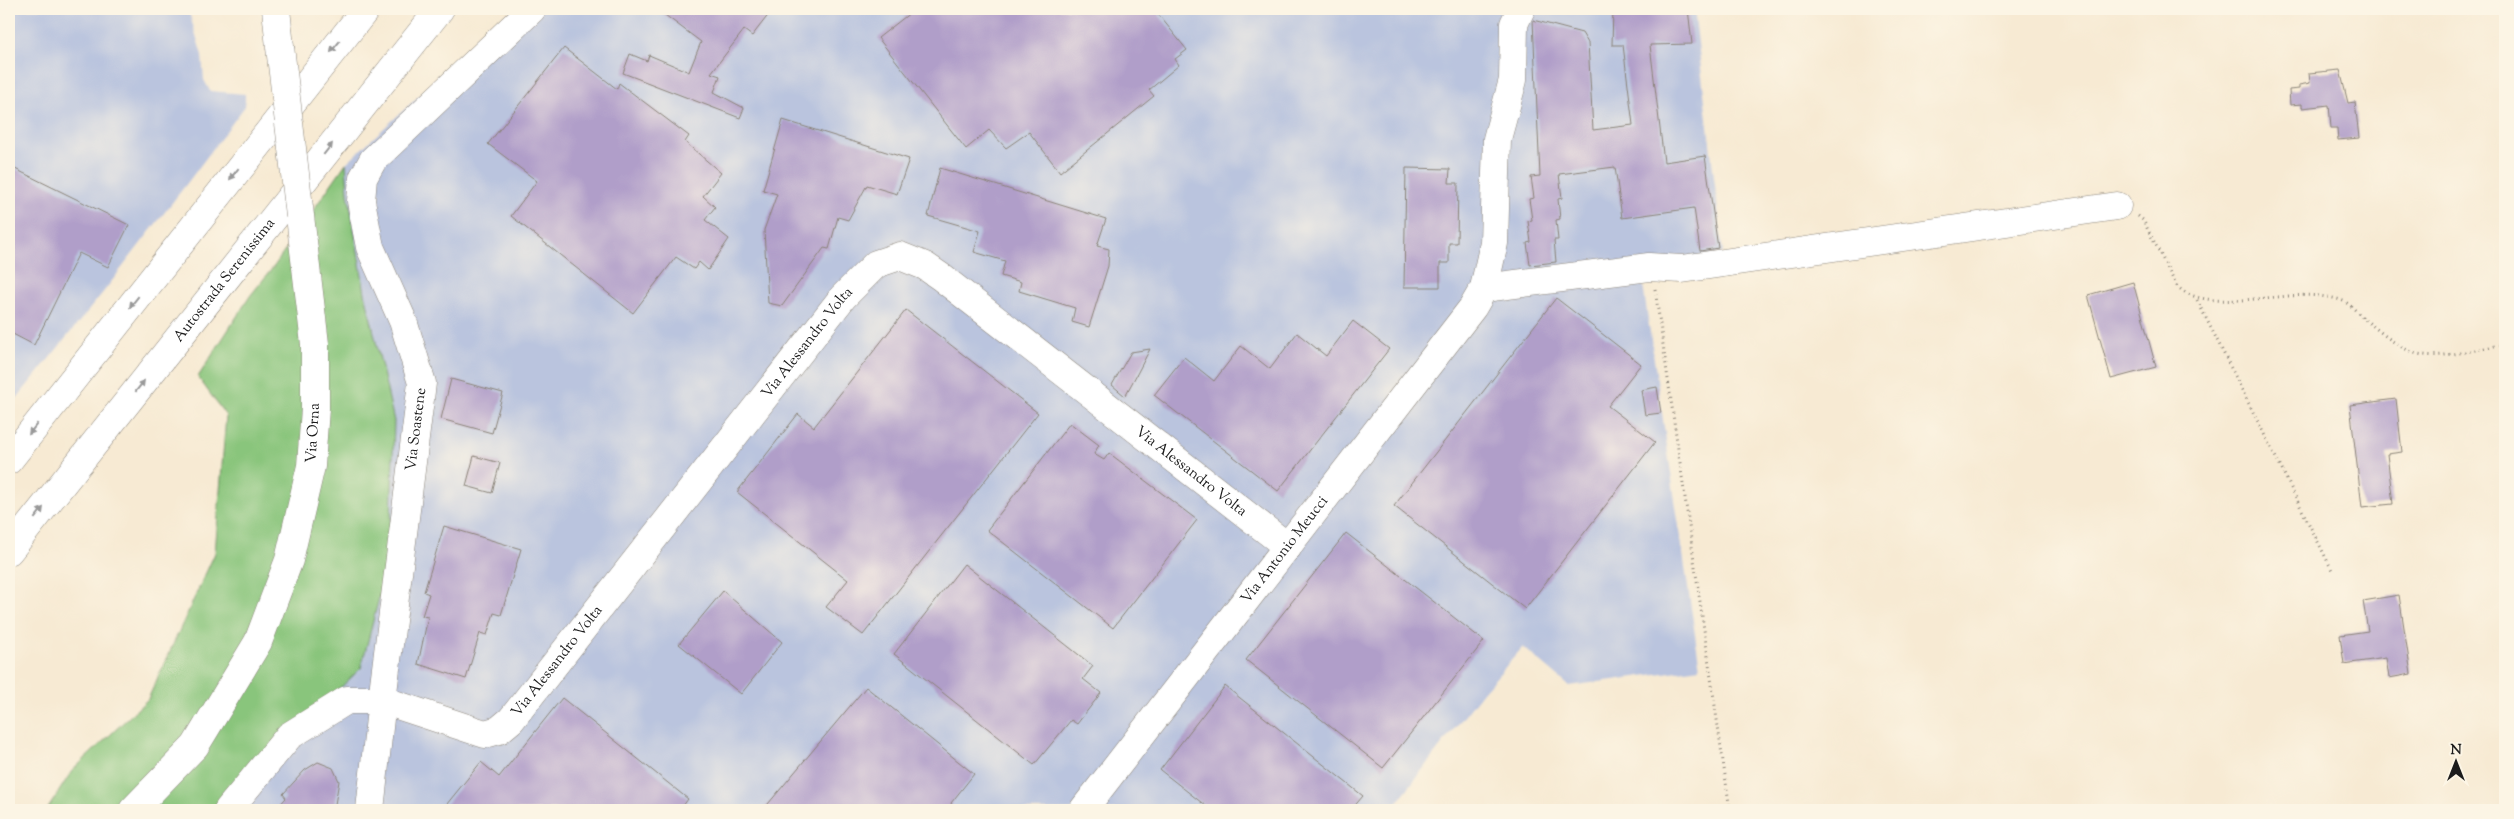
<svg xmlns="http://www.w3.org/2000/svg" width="2514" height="819" font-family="'Sorts Mill Goudy',serif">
  <rect width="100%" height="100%" fill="#fcf5e5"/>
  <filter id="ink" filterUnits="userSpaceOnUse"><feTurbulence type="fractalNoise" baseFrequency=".02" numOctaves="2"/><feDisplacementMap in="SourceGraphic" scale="10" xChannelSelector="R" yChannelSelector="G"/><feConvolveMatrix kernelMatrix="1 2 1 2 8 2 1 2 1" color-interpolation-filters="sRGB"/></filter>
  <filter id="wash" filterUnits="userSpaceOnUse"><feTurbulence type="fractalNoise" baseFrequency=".0096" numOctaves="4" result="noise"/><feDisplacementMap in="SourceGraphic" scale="20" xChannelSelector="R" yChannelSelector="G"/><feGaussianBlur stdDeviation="1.12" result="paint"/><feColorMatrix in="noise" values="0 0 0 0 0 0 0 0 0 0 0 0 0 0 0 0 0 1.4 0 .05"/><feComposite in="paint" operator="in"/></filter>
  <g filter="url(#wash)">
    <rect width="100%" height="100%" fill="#f7ead3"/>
    <!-- industrial -->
    <path fill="#bac4de" d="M9,9H188L202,55L204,80L210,91L245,94V106L188,182L105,290L9,408Z
      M514,9H1694L1723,253L1641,272L1700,668L1569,686L1523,647L1483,692L1391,810H218L394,421L365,293L348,193L346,163Z"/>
    <!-- green -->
    <path fill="#89c57b" stroke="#52704c" d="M346,163L348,193L365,293L394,421L390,555L361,668L232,793L218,810H47L72,771L148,699L215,553L226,416L198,377L250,296L275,265Z"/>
    <g id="blocks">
      <!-- building -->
      <path fill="#b09ec9" d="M657,9H773L752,36L744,30L711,73L720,76L714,92L744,108L740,118L623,73L630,54L647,61L649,55L689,72L701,42Z
        M915,9H1154L1187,50L1175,59L1179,65L1149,90L1154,96L1060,172L1029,132L1006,148L989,130L966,149L878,38Z
        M1613,9H1688L1692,44L1650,45L1664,162L1705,156L1718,248L1700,251L1694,208L1622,218L1615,167L1559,174L1562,198L1558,199L1560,219L1556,220L1558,240H1554L1556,262L1530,265L1527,243L1531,242L1528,221L1532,220L1529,199L1534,198L1531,177L1540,176L1533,20L1582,33L1588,43L1593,130L1633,125L1623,45H1612Z
        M564,48L617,89L619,83L689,136L685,142L721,173L703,196L715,207L705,220L729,239L708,270L699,262L694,269L676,257L633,313L511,216L537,181L488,144Z
        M2340,70L2348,103L2355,102L2359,138L2338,140L2337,128H2331L2329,105L2302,108V104L2290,105L2289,90L2299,89V85L2310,83L2309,73Z
        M783,120L909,159L897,194L867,185L848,220L838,217L829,249L824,248L782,306L768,303L764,230L777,194L763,190Z
        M9,166L129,225L108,267L79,253L34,345L9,332Z
        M940,168L1106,219L1097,246L1109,249L1108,266L1089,327L1072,322L1075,308L1019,291L1021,282L1001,276L1005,261L974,252L980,231L928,216Z
        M1406,168L1450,169L1449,183H1458L1457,243H1449V263H1440V287H1404Z
        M2133,282L2156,367L2111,379L2088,295Z
        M1556,298L1641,364L1608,406L1655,442L1525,609L1394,506Z
        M906,310L1038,413L863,635L826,607L848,580L737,492L798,414L814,427Z
        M1353,321L1389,349L1278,491L1154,395L1184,357L1214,381L1241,346L1270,369L1297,333L1326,356Z
        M1150,349L1138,372L1125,396L1112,385L1131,352Z
        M451,379L503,393L492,433L441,419Z
        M1657,387L1661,413L1645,415L1641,390Z
        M2396,399L2402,452L2387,454L2393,504L2362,507L2350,405Z
        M1070,423L1099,445L1094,454L1104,460L1109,453L1197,520L1113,628L987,530Z
        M474,456L500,463L492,493L466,486Z
        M444,526L521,549L501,615L494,613L487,635L480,633L466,679L418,664L428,617L422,616L429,594L424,592Z
        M1346,533L1484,641L1383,768L1246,660Z
        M964,564L1093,666L1083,679L1101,693L1077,724L1071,720L1034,765L894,654Z
        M723,591L782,642L741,694L679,644Z
        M2399,595L2411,674L2389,678L2386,658L2344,664L2340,635L2368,631L2363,601Z
        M1225,686L1363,796L1351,810H1211L1160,770Z
        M866,687L974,774L951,803L954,810H763Z
        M562,698L688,799L680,810H442L481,762L499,777Z
        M318,762L333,768L339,781L334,810H275L286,798L283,794L305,770Z"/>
    </g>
  </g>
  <g filter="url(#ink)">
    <use href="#blocks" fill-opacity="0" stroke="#8a8378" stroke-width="1"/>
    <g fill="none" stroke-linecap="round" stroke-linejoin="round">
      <!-- minor casing -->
      <g stroke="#8a8378" stroke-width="29">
        <g id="minor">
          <path d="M1484,288L1649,267L1682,269L2117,206"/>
          <path id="s1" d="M228,810L289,736L347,700H382L422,383L403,321L370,247L361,201L363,178L373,160L532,9"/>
          <path id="s2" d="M370,810L382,700L485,734L499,730L511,720L843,297L876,264L900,256L925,266L941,277L1288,547"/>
          <path id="s3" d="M1083,810L1473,307L1484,288L1494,243L1497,139L1513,80L1514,24L1521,9"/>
        </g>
      </g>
      <!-- major casing -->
      <g stroke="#8a8378" stroke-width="29">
        <g id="major">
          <path d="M276,9L280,47"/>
          <path id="s4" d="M133,810L195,746L258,642L289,560L311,466L315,408V344L300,216"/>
        </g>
      </g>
      <!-- highway casing -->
      <g stroke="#8a8378" stroke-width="29">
        <g id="highway">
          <path d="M9,460L366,9"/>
          <path id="s5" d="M9,551L440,9"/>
        </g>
      </g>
      <!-- path -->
      <path stroke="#8a8378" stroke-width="3" stroke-dasharray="1 4" stroke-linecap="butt" d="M2138,216L2143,220L2176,285C2203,315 2280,291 2319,296C2327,297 2338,298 2345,302C2351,305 2357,312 2362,317C2377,329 2393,344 2412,352C2436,362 2480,348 2505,344
        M1655,289L1730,810
        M2197,300L2333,572"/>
      <!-- minor -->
      <use href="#minor" stroke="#fff" stroke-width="28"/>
      <!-- major -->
      <use href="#major" stroke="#fff" stroke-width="28"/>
      <!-- highway -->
      <use href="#highway" stroke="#fff" stroke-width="28"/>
      <!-- major-bridge casing -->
      <g stroke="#8a8378" stroke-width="29" stroke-linecap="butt">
        <path id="major-bridge" d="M280,47L300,216"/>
      </g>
      <!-- major-bridge -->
      <use href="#major-bridge" stroke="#fff" stroke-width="28"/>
    </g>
    <!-- one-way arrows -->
    <defs><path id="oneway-solid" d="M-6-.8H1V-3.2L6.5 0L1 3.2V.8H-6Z" transform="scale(1.25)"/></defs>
    <g fill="#999">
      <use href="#oneway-solid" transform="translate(335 47) rotate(129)"/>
      <use href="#oneway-solid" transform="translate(328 149) rotate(-52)"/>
      <use href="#oneway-solid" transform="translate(234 174) rotate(128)"/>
      <use href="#oneway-solid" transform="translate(134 302) rotate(128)"/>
      <use href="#oneway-solid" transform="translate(140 386) rotate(-52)"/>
      <use href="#oneway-solid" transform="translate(33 429) rotate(128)"/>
      <use href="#oneway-solid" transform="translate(39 513) rotate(-52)"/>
    </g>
  </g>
  <g text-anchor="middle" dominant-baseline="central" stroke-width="4" stroke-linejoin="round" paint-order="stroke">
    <!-- street labels -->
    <g font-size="15" fill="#1c1c1c" stroke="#fcf5e5">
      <text stroke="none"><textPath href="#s5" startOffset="346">Autostrada Serenissima</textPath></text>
      <text stroke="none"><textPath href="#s2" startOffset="729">Via Alessandro Volta</textPath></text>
      <text stroke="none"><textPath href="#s1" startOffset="472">Via Soastene</textPath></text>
      <text stroke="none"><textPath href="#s4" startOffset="428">Via Orna</textPath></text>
      <text stroke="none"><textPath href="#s2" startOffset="1222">Via Alessandro Volta</textPath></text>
      <text stroke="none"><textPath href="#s3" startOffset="329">Via Antonio Meucci</textPath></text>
      <text stroke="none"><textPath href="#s2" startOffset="324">Via Alessandro Volta</textPath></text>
    </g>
  </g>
  <!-- margin -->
  <rect width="2514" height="819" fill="none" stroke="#fcf5e5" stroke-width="30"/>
  <!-- north arrow -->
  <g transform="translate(2456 762)" stroke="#fcf5e5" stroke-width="4" paint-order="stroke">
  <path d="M0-4L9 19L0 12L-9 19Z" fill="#1c1c1c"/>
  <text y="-8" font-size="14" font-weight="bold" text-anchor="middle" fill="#1c1c1c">N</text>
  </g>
</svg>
